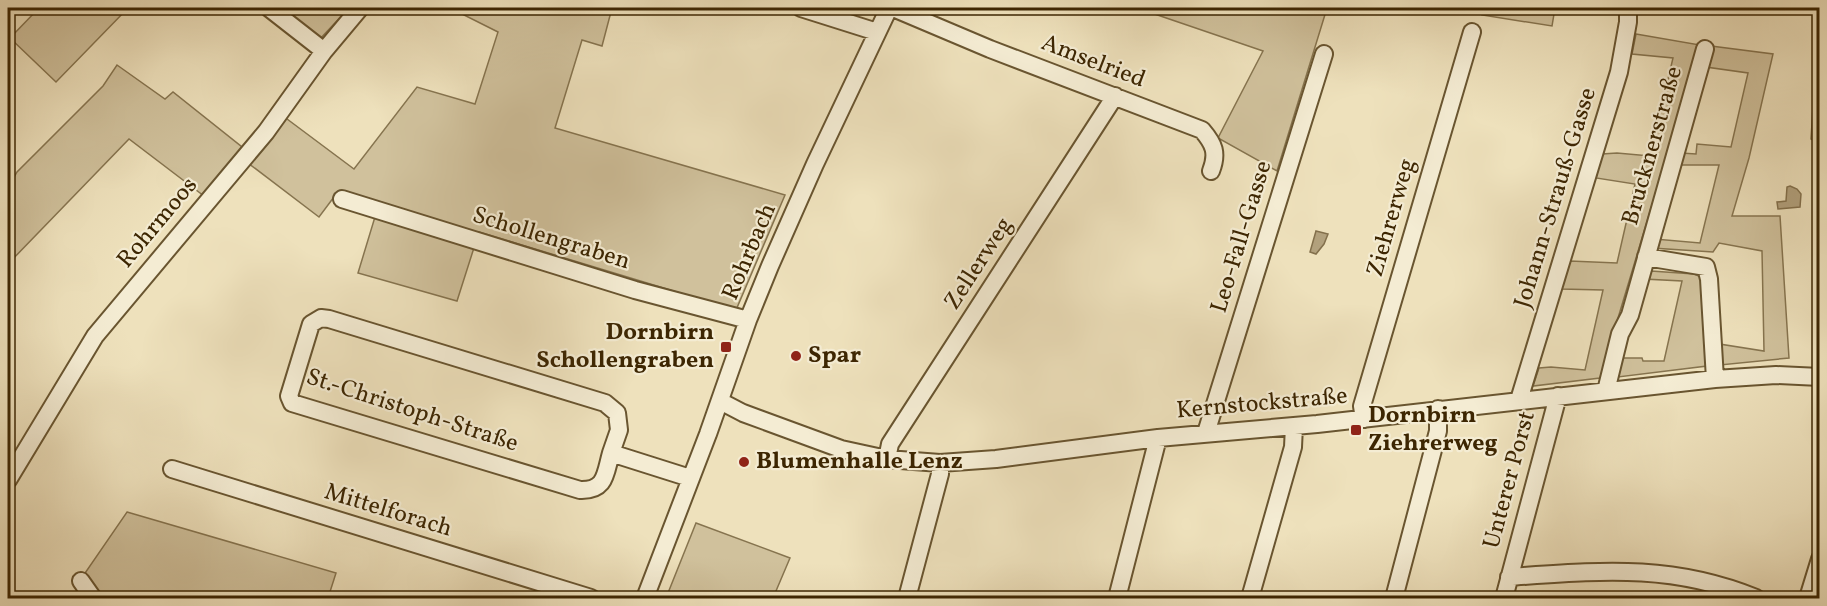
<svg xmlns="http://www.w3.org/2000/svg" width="1827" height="606" font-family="Vollkorn,serif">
  <rect width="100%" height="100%" fill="#eee1bc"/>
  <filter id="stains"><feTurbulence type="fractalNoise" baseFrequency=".00333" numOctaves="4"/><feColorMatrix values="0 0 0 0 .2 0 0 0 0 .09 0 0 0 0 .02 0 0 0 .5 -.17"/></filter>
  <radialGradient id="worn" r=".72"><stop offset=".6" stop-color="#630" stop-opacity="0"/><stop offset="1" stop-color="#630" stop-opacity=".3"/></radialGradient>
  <!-- green -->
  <path fill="#d0c19c" stroke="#86744f" stroke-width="1.5" d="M39,8H128L56,82L10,38Z
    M278,8H349L319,40Z
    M467,8H612L602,46L582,40L555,128L785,195L736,310L479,232L457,301L358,273L378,207L337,193L319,217L248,163L283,116L354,169L417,87L475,104L498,32L462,14Z
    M1137,8H1327L1277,171L1218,138L1263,51Z
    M1484,8H1555L1552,26L1482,15Z
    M1636,34L1700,45L1600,378L1533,386L1539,368L1551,367L1585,370L1603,290L1561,289L1570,261L1617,263L1635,184L1596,178L1602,154L1617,153L1650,156L1673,58L1632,54Z
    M1711,46L1773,54L1749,158L1732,216H1780L1789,358L1720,365L1719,344L1764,351L1762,251L1719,243L1713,252L1652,248L1655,239L1700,243L1719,165H1678L1681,153L1696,154L1697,144L1731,147L1748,73L1706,67Z
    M1819,59L1816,132L1819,134V143L1811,139L1816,60Z
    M117,65L165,99L173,92L242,147L204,196L129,139L8,264V188L17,172L103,86Z
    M1651,271L1694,274L1701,277L1707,366L1618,377L1620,358H1642L1643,361H1664L1682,281L1644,279Z
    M127,512L336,573L328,598H101L92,582L83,576Z
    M696,523L790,558L773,598H666Z"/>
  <!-- water -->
  <path fill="#b2a17d" stroke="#83704c" stroke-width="1.5" d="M1790,186L1797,189L1801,194L1800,207L1778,209L1777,202L1786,201L1787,187Z
    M1316,231L1328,234L1324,244L1316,254L1310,252Z"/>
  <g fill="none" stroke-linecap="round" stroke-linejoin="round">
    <!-- street casing -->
    <g stroke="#695530" stroke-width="20">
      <path id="street" d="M269,8L324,51
        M801,8L877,32
        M893,8L990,49L1202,130C1214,144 1218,153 1211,171
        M342,199L635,290L748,320
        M1646,257L1706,267L1709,279L1715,379
        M1606,391L1620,334L1630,315L1705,49
        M1519,400L1619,72L1628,22V8
        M720,401L743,413L841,449L887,459L940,463L996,459L1158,438L1317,424L1715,379L1776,375L1820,377
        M1364,419L1362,406L1472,32
        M1206,433L1324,54
        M611,453C605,474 606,491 580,490L292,403L289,396L311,324L321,318L329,319L605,403L617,413L619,430L611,453L690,478
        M887,459L890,444L1115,96
        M172,469L591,598
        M8,480L95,336L266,132L324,51L360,8
        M1509,577C1598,571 1670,563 1756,598
        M81,581L93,598
        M645,598L708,434L748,320L770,266L815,164L889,8
        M907,598L940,474V463
        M1117,598L1158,438
        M1250,598L1293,447L1294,426
        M1394,598L1438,431V409
        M1504,598L1558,396
        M1808,598L1820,559"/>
    </g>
    <!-- street -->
    <use href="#street" stroke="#f4ecd3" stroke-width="16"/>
  </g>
  <!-- markers -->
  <g fill="#8f2418" stroke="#f4ecd3" stroke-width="2">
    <rect x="720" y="341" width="12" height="12" rx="3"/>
    <circle cx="796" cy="356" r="6"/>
    <rect x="1350" y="424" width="12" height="12" rx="3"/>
    <circle cx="744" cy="462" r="6"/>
  </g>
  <g text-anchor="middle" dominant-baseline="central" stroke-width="4.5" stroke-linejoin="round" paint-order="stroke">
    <!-- street labels -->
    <g font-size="24" fill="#3d2602" stroke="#f4ecd3">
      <text transform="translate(1093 62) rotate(21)">Amselried</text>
      <text transform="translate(1653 146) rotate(-74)">Brucknerstraße</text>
      <text transform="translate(1556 198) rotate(-73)">Johann-Strauß-Gasse</text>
      <text transform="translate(1392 218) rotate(-74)">Ziehrerweg</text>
      <text transform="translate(158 223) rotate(-50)">Rohrmoos</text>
      <text transform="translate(1242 237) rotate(-73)">Leo-Fall-Gasse</text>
      <text transform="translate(551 239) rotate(17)">Schollengraben</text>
      <text transform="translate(750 252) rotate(-67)">Rohrbach</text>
      <text transform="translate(979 264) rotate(-57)">Zellerweg</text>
      <text transform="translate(1262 404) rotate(-5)">Kernstockstraße</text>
      <text transform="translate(412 411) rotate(18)">St.-Christoph-Straße</text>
      <text transform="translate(1510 480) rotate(-75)">Unterer Porst</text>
      <text transform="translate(388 511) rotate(17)">Mittelforach</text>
    </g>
    <!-- poi labels -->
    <g font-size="24" font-weight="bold" fill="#3d2602" stroke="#f4ecd3" text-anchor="start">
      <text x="714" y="333" text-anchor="end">Dornbirn<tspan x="714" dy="28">Schollengraben</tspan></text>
      <text x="808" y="356">Spar</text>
      <text x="1368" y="416">Dornbirn<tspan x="1368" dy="28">Ziehrerweg</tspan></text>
      <text x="756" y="462">Blumenhalle Lenz</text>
    </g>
  </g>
  <!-- margin -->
  <rect width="1827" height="606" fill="none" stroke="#eee1bc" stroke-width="30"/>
  <rect x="9" y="9" width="1809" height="588" fill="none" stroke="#3d2602" stroke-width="3"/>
  <rect x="15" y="15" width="1797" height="576" fill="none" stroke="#3d2602" stroke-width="1.5"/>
  <rect width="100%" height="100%" filter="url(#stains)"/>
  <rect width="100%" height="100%" fill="url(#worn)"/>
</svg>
